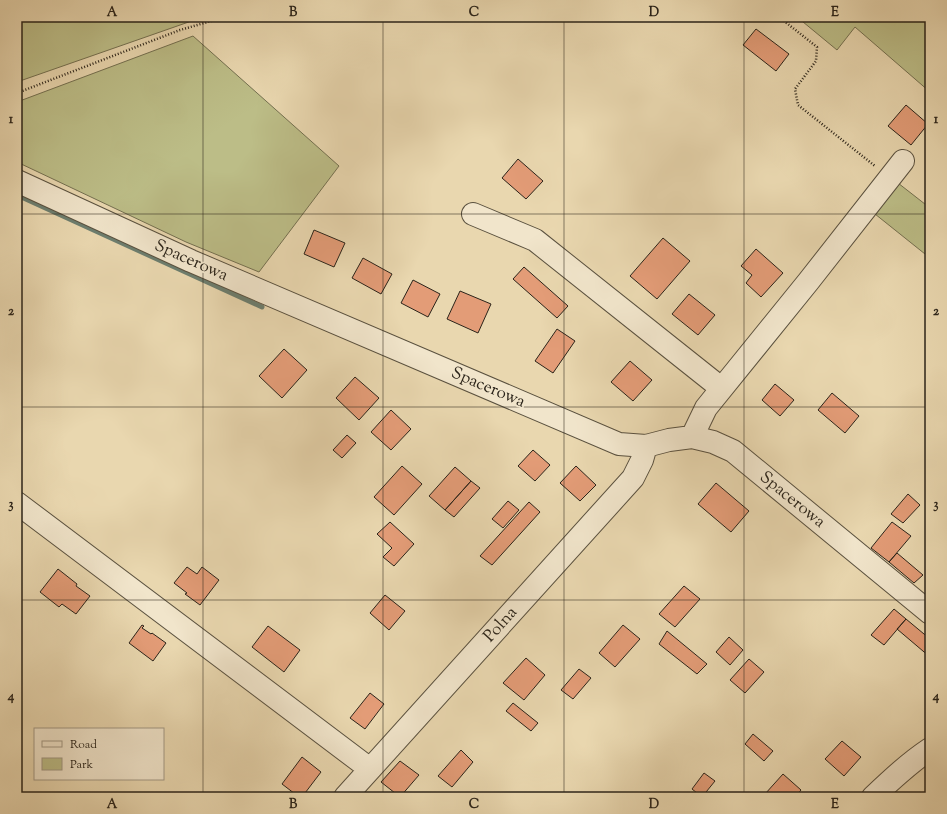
<svg xmlns="http://www.w3.org/2000/svg" width="947" height="814" font-family="'Sorts Mill Goudy',serif">
  <rect width="100%" height="100%" fill="#e9d7af"/>
  <filter id="stains"><feTurbulence type="fractalNoise" baseFrequency=".005" numOctaves="4"/><feColorMatrix values="0 0 0 0 .2 0 0 0 0 .09 0 0 0 0 .02 0 0 0 .5 -.17"/></filter>
  <radialGradient id="worn" r=".72"><stop offset=".6" stop-color="#630" stop-opacity="0"/><stop offset="1" stop-color="#630" stop-opacity=".3"/></radialGradient>
  <!-- green -->
  <path fill="#bcbd87" stroke="#747050" d="M17,17H203L17,82Z
    M797,17H930V92L855,27L837,50Z
    M193,36L339,166L259,272L186,242L17,162V102Z
    M898,183L930,208V258L875,214Z"/>
  <g fill="none" stroke-linecap="round" stroke-linejoin="round">
    <!-- stream -->
    <path stroke="#6c7e6f" stroke-width="5" d="M17,195L262,307"/>
  </g>
  <!-- building -->
  <path fill="#e39c77" stroke="#2b241a" d="M756,29L789,54L776,71L743,45Z
    M906,105L928,124L911,145L888,126Z
    M518,159L543,181L526,199L502,178Z
    M314,230L345,243L334,267L304,254Z
    M663,238L690,261L657,299L630,276Z
    M756,249L783,273L761,297L746,283L752,275L741,266Z
    M363,258L392,274L381,294L352,278Z
    M524,267L568,306L557,318L513,279Z
    M413,280L440,294L428,317L401,303Z
    M460,291L491,304L478,333L447,319Z
    M689,294L715,315L698,335L672,314Z
    M557,329L575,341L553,373L535,361Z
    M284,349L307,370L282,398L259,376Z
    M630,361L652,380L633,401L611,382Z
    M355,377L379,398L359,420L336,398Z
    M775,384L794,400L780,416L762,400Z
    M832,393L859,416L845,433L818,410Z
    M391,410L411,429L391,450L371,432Z
    M347,435L356,443L342,458L333,450Z
    M533,450L550,465L535,481L518,466Z
    M402,466L422,484L394,515L374,497Z
    M576,466L596,485L580,501L560,483Z
    M455,467L471,481L445,510L429,496Z
    M471,481L480,488L454,517L445,510Z
    M716,483L749,511L731,532L698,504Z
    M908,494L920,505L903,523L891,514Z
    M508,501L519,510L503,528L492,519Z
    M529,502L540,512L492,565L480,556Z
    M390,522L414,544L394,566L383,557L392,548L377,534Z
    M892,522L911,536L889,562L871,548Z
    M897,553L923,575L914,583L889,562Z
    M187,567L197,574L202,567L219,580L200,605L185,594L187,593L174,583Z
    M58,569L77,584L76,586L90,596L76,614L62,604L59,607L40,592Z
    M684,586L700,599L675,627L659,614Z
    M385,595L405,611L389,630L370,613Z
    M894,609L906,619L884,645L871,635Z
    M906,619L930,639V657L897,629Z
    M142,625L144,626L142,628L151,634L152,633L166,643L153,661L129,643Z
    M623,625L640,639L615,667L599,653Z
    M268,626L300,650L284,672L252,647Z
    M667,631L707,664L697,674L659,644Z
    M729,637L743,650L730,665L716,652Z
    M526,658L545,675L524,700L503,683Z
    M749,659L764,672L745,693L730,680Z
    M579,669L591,678L573,699L561,690Z
    M370,693L384,704L365,729L350,718Z
    M513,703L538,723L531,731L506,711Z
    M753,734L773,751L764,761L745,744Z
    M842,741L861,757L844,776L825,759Z
    M461,750L473,762L452,787L438,776Z
    M302,757L321,772L302,797H299L282,784Z
    M400,761L419,775L400,797L381,782Z
    M704,773L715,781L702,797L692,789Z
    M783,774L801,790L795,797H769L765,794Z"/>
  <g fill="none" stroke-linecap="round" stroke-linejoin="round">
    <!-- minor casing -->
    <g stroke="#5a513f" stroke-width="24">
      <path id="minor" d="M17,181L191,261L619,444L646,446L669,440L692,437L713,442L733,451L930,613
        M473,214L535,240L721,388
        M692,437L706,408L808,282L903,161
        M17,503L370,769
        M345,797L633,478L642,460L646,446
        M873,797C891,780 909,763 930,749"/>
    </g>
    <!-- path -->
    <path stroke="#2b241a" stroke-width="2.5" stroke-dasharray="1 2" stroke-linecap="butt" d="M779,17L817,47L816,61L795,89L798,105L875,166
      M17,93L180,30L225,17"/>
    <!-- minor -->
    <use href="#minor" stroke="#f1e5cb" stroke-width="22"/>
  </g>
  <!-- grid -->
  <path fill="none" stroke="#2b241a" stroke-width="1" stroke-opacity="0.55" d="M203,17V797M383,17V797M564,17V797M744,17V797M17,214H930M17,407H930M17,600H930"/>
  <g text-anchor="middle" dominant-baseline="central" stroke-width="3.5" stroke-linejoin="round" paint-order="stroke">
    <!-- street labels -->
    <g font-size="17" fill="#2b241a" stroke="#f1e5cb">
      <text transform="translate(191 261) rotate(24)">Spacerowa</text>
      <text transform="translate(488 388) rotate(23)">Spacerowa</text>
      <text transform="translate(792 500) rotate(39)">Spacerowa</text>
      <text transform="translate(501 625) rotate(-48)">Polna</text>
    </g>
  </g>
  <!-- margin -->
  <rect width="947" height="814" fill="none" stroke="#e9d7af" stroke-width="44"/>
  <!-- legend -->
  <rect x="34" y="728" width="130" height="52" fill="#f1e5cb" stroke="#a29884"/>
  <rect x="42" y="741" width="20" height="6" fill="#f1e5cb" stroke="#a29884"/>
  <text x="70" y="748" font-size="12" fill="#2b241a">Road</text>
  <rect x="42" y="758" width="20" height="12" fill="#bcbd87" stroke="#a29884"/>
  <text x="70" y="768" font-size="12" fill="#2b241a">Park</text>
  <rect x="22" y="22" width="903" height="770" fill="none" stroke="#2b241a" stroke-width="1.5"/>
  <g font-size="13" text-anchor="middle" font-weight="bold" fill="#2b241a">
    <text x="112" y="16">A</text>
    <text x="293" y="16">B</text>
    <text x="474" y="16">C</text>
    <text x="654" y="16">D</text>
    <text x="835" y="16">E</text>
    <text x="11" y="123">1</text>
    <text x="936" y="123">1</text>
    <text x="11" y="315">2</text>
    <text x="936" y="315">2</text>
    <text x="11" y="508">3</text>
    <text x="936" y="508">3</text>
    <text x="11" y="700">4</text>
    <text x="936" y="700">4</text>
    <text x="112" y="808">A</text>
    <text x="293" y="808">B</text>
    <text x="474" y="808">C</text>
    <text x="654" y="808">D</text>
    <text x="835" y="808">E</text>
  </g>
  <rect width="100%" height="100%" filter="url(#stains)"/>
  <rect width="100%" height="100%" fill="url(#worn)"/>
</svg>
